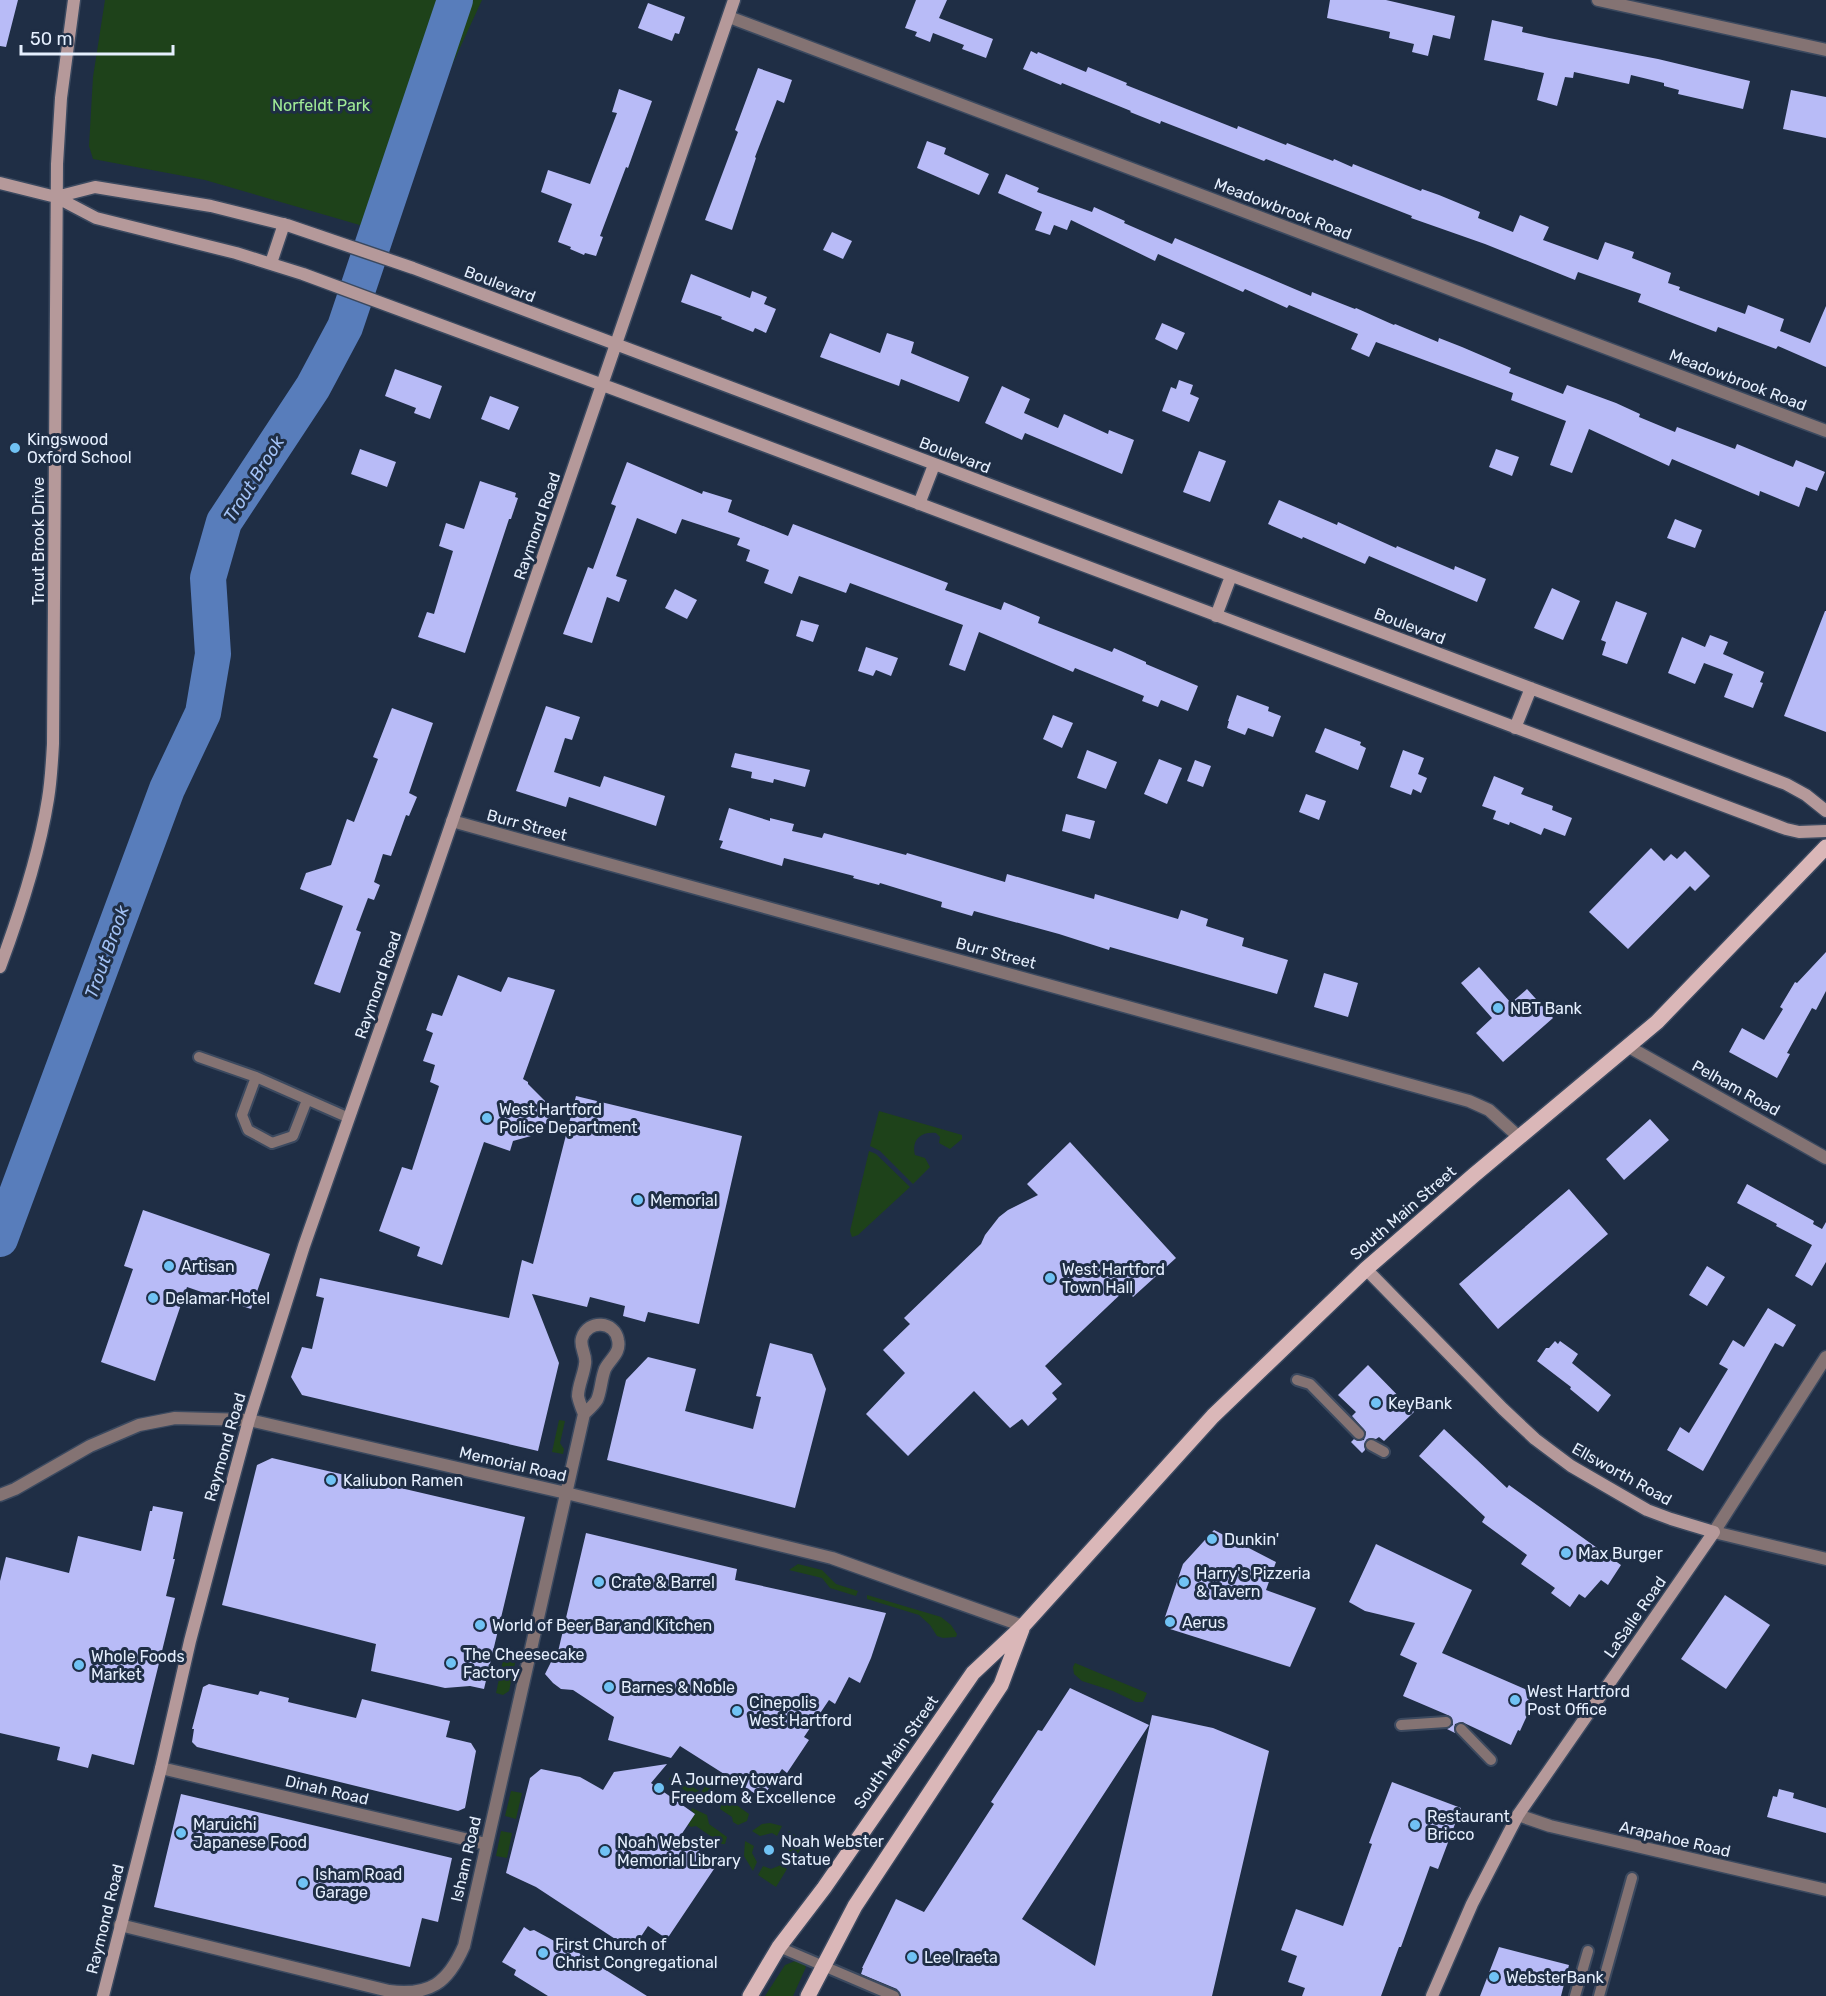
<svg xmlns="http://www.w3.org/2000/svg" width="1826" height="1996" font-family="Rubik,sans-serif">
  <rect width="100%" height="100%" fill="#1f2e45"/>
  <!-- green -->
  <path fill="#1e421a" d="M105,0H482L441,89L394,235L205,180L93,159L89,146L93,77Z
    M879,1111L962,1135V1139L950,1149L939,1143L940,1137L936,1133C921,1131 911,1140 915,1155L925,1158L930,1167L913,1184L880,1151L870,1146Z
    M869,1151L876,1154L910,1187L858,1235L852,1237L850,1231Z
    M559,1420L565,1421L560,1443L564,1449L563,1454L552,1452Z
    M798,1564L822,1570L836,1584L858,1591L856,1596L830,1588L822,1578L789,1570Z
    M867,1595L941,1617L951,1625L957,1634L956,1637L943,1638L937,1636L930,1625L919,1615L867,1599Z
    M505,1651L517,1654L509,1691L503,1695L496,1693Z
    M1075,1663L1147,1693L1143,1702H1136L1113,1691L1082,1681L1074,1674L1073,1667Z
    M674,1772L683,1781L701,1792L707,1784L716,1791L711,1804L687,1792L669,1779Z
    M511,1791L522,1793L516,1819L505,1816Z
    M724,1796L749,1814L747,1821L738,1825L733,1822L732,1817L720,1809Z
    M692,1808L707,1815L709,1824L727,1837L725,1844H722L696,1826L691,1827L688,1825L695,1814L691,1810Z
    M770,1823L782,1826L777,1836L772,1833L760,1836L752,1831L762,1824Z
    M501,1831L512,1833L507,1858L496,1856Z
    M789,1831L805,1842L794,1860L788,1855L789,1848L784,1838Z
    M745,1841L754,1846L752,1853L757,1862L753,1871L744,1856Z
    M781,1865L787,1869L776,1887L758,1875L763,1866L771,1869Z
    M795,1961L804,1964L806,1967L793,1996H765L785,1965Z"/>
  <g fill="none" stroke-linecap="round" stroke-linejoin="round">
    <!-- river -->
    <path stroke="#587dbb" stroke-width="36" d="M0,1239L167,789L203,713L213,654L208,578L224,522L313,387L345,327L455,0"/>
  </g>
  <!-- building -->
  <path fill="#b8bbf7" d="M0,0H18L6,47L0,46Z
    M916,0H947L939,18L993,39L986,58L962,49L964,45L933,33L930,42L915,36L917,32L905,28Z
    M1330,0H1386L1455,16L1450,39L1433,35L1428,56L1412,52L1414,44L1389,38L1390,32L1327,18Z
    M648,3L685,17L679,34L675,33L672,41L638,28Z
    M1492,20L1523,27L1522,32L1549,38L1658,59L1750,81L1743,109L1678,94L1679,90L1664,86V83L1631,75L1629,84L1574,72L1573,78L1565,77L1557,106L1537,100L1544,73L1484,60Z
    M1031,51L1037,54L1038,52L1086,72L1088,67L1127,83L1126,85L1237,129L1238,126L1286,145L1287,143L1333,161L1334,159L1352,167L1353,164L1421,191L1422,189L1439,195L1480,212L1478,218L1513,232L1520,215L1549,227L1543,240L1598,260L1605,242L1634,252L1632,258L1671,273L1668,283L1680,287L1679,290L1745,314L1748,305L1784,319L1780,331L1810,343L1826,306V367L1778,346L1776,349L1718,327L1716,332L1638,302L1641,294L1578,272L1575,280L1485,244L1411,218L1412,216L1266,159L1264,161L1161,121L1160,124L1130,112L1131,111L1062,83L1061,85L1023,69Z
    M758,68L792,80L784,103L777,100L755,157L756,158L732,230L705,220L738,132L735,130Z
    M619,89L652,101L628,168L626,167L600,236L603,237L596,256L585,253L584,255L570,249L571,247L558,242L572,204L541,192L548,170L590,184L617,113L612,112Z
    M1791,90L1826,97V138L1783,129Z
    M927,141L946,148L944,154L989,174L979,195L917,168Z
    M1006,174L1039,188L1037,192L1092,212L1094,207L1125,221L1124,223L1172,244L1175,238L1311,296L1312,292L1355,309L1356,308L1394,325L1395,324L1438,342L1439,338L1462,347L1511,368L1509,373L1563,394L1567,385L1616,403L1640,414L1639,417L1675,432L1677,427L1735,449L1737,444L1793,467L1796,460L1825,472L1817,491L1806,487L1799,507L1760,491L1759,496L1672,459L1669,466L1589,429L1572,473L1550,465L1566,421L1511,400L1513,393L1376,342L1369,357L1351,349L1358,334L1289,305L1287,308L1245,289L1243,292L1158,254L1155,261L1071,220L1067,230L1054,225L1050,235L1035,230L1042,212L998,193Z
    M832,232L852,241L843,259L823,250Z
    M691,274L750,298L752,291L767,297L764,304L776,309L766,333L755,328L753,332L721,319L722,317L681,302Z
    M1162,323L1185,333L1177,350L1155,339Z
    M830,333L880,353L887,333L914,342L911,353L969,377L959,402L901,379L899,386L820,357Z
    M395,369L442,386L430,419L414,413L416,408L385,396Z
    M1179,380L1193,385L1190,394L1199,398L1189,422L1162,411L1171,387L1176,389Z
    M1002,386L1030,399L1024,413L1058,428L1064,414L1108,434L1109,430L1134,440L1122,474L1025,433L1022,440L985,423Z
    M490,396L519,407L509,430L481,419Z
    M360,449L396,462L387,487L351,474Z
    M1496,449L1519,457L1512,476L1489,467Z
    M1199,451L1226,461L1210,502L1183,492Z
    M627,462L702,494L703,491L732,500L728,512L788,536L793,524L948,583L945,590L1001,610L1004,602L1040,617L1038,623L1112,652L1114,648L1146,662V664L1198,686L1188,711L1161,700L1158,707L1142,701L1144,696L1075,668L1073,672L979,632L965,671L949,665L963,625L850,583L846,593L799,576L792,594L764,583L769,570L746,561L750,550L737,545L740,538L682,519L676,534L637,518L616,576L627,580L619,602L607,597L592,643L563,634L588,567L593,569L616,506L611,504Z
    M480,481L516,493L515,497L518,498L511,519H509L465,653L418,637L427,612L434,614L453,551L439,546L446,523L464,529Z
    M1279,500L1337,525L1338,522L1396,548L1397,546L1454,570L1455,566L1486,579L1477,602L1369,556L1365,564L1303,537L1302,539L1268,524Z
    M1675,519L1702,530L1695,548L1667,538Z
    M1552,588L1580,601L1563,640L1534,628Z
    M675,589L697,600L687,619L665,608Z
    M1616,601L1647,613L1627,664L1602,655L1606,642L1601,640Z
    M1825,611H1826V732L1784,716Z
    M801,620L819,625L813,642L796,636Z
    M1710,635L1728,642L1723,654L1764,672L1760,682L1763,683L1753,708L1724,697L1733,674L1704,663L1695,684L1668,673L1682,637L1705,647Z
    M866,647L898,658L891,676L876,670L873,676L858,671Z
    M1237,695L1269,707L1268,711L1281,716L1273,737L1248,728L1245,735L1227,728L1229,721H1228Z
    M546,706L580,717L572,740L565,738L554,772L600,787L604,776L665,796L656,826L569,797L566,807L516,791Z
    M392,708L433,723L409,793L417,797L409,816L406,815L391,856L383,854L374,882L380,885L374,900L368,898L356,930L361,932L340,993L314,984L343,906L300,889L306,873L331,865L347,819L354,822L378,759L373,757Z
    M1053,715L1073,723L1062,748L1043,739Z
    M1325,728L1361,742L1360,745L1366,748L1358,770L1315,752Z
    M1087,750L1117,762L1106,789L1077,778Z
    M1403,750L1424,758L1418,774L1427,778L1421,793L1413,789L1411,795L1390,787Z
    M735,753L810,770L805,787L774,779L773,783L751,778L752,772L731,767Z
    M1159,759L1182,768L1167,804L1144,794Z
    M1195,760L1211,766L1203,787L1187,781Z
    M1494,776L1524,788L1521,794L1553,806L1552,810L1572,818L1565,836L1544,828L1541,835L1510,822L1509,825L1493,819L1496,811L1482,806Z
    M1306,794L1326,801L1319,820L1299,812Z
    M729,808L770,821V818L794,824L792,831L822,838L824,833L906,855L907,853L1005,882L1007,874L1094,899L1095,894L1178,919L1181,910L1208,919L1206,926L1244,938L1242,946L1288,960L1277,994L1110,947L1109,950L1059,934L974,911L972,916L941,907L942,902L880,883L879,885L853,878L854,876L784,858L782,866L720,848L723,841L719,840Z
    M1066,814L1095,821L1090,839L1062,831Z
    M1651,848L1664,861L1671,854L1677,859L1685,851L1710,876L1695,891L1690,886L1628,949L1589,912Z
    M1826,952V991L1816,1010L1812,1008L1787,1053L1790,1054L1777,1078L1729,1052L1742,1028L1764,1040L1783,1009L1780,1007L1795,982L1797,983Z
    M1479,967L1511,1003L1527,989L1553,1018L1503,1062L1476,1033L1492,1018L1461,983Z
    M1324,973L1358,983L1348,1017L1314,1007Z
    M458,975L501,992L508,977L555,990L523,1079L528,1082V1084L545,1101L550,1120L531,1136L513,1141L510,1151L484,1142L442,1265L417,1256L420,1247L379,1231L402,1167L412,1170L439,1086L430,1082L435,1065L423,1061L433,1033L426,1030L432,1013L442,1016Z
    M576,1096L742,1136L699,1324L648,1312L645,1322L623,1316L625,1306L590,1297L587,1307L532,1294L559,1363L538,1451L302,1395L291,1377L302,1347L312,1349L324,1298L316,1296L320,1278L509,1318L522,1260L533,1264Z
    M1650,1119L1669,1140L1624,1180L1606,1159Z
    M1070,1142L1176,1258L1133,1297L1126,1289L1045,1366L1062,1384L1052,1393L1057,1399L1028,1426L1022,1419L1010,1428L974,1391L908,1456L866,1414L905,1373L883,1350L910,1324L904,1318L981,1244L985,1235L999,1217L1008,1210L1038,1195L1027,1184Z
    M1747,1184L1814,1221L1813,1224L1822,1229L1826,1222V1262L1812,1286L1795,1276L1812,1245L1776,1226L1777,1224L1737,1203Z
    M1569,1189L1608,1234L1498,1329L1459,1284Z
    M143,1210L270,1254L251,1309L187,1287L155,1381L101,1362L133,1269L124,1266Z
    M1707,1266L1725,1277L1707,1306L1689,1295Z
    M1768,1308L1796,1325L1783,1347L1775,1343L1703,1471L1667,1450L1680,1427L1689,1433L1728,1369L1719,1364L1733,1340L1744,1347Z
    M1555,1341L1558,1344L1560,1341L1578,1354L1572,1363L1611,1395L1598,1412L1570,1389L1571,1387L1537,1361L1546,1348H1549Z
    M770,1343L812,1354L826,1389L795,1508L607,1460L626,1380L648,1357L696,1369L685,1411L753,1429L761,1397L756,1396Z
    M1368,1365L1414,1412L1384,1441L1379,1437L1376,1439L1371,1438L1367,1439L1364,1445L1365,1450L1362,1453L1351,1442L1354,1439L1358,1441L1364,1440L1366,1432L1352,1416L1356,1412L1338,1395Z
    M1444,1429L1507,1488L1509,1485L1621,1565L1608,1585L1601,1580L1585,1598L1579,1594L1570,1607L1551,1593L1555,1588L1521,1564L1527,1555L1482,1522L1485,1517L1419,1456Z
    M272,1458L525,1517L484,1689L470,1686L445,1688L371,1671L376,1644L222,1605L257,1465Z
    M153,1506L183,1512L173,1559H175L166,1596L175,1598L134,1765L92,1754L88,1768L57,1760L60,1747L0,1733V1581L6,1557L69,1573L78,1536L141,1551L150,1511H152Z
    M1214,1530L1276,1562L1266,1590L1316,1608L1290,1667L1170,1629L1164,1620L1183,1564Z
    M586,1533L737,1569L735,1580L886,1613L871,1658L860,1683L849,1677L835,1704L829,1700L804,1737L809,1740L787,1773L782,1769L762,1798L680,1746L671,1758L608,1740L614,1717L573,1690L561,1689L553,1683L545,1674L552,1660L557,1656Z
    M1376,1544L1472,1590L1442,1653L1534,1693L1527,1708L1530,1709L1520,1731L1518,1730L1511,1745L1462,1722L1455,1724L1454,1728L1455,1733L1447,1729L1453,1725L1452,1718L1450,1716L1403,1696L1417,1663L1400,1655L1415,1623L1365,1611L1349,1602Z
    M1725,1595L1770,1625L1726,1689L1681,1659Z
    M209,1684L258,1695L260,1691L289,1698L288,1702L356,1718L362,1699L450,1721L446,1737L471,1743L476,1751L465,1808L458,1811L197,1747L192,1742L194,1729H192L203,1687Z
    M1070,1688L1149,1725L1022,1919L1095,1966L1152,1715L1213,1728L1269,1751L1212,1996H901L897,1989L861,1974L863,1968H862L896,1899L924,1912L994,1804L991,1802L1038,1730L1042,1731Z
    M667,1764L651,1783L695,1814L679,1838L718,1863L667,1939L648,1926L632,1950L536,1887L506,1873L530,1778L541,1769L580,1777L603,1790L614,1772Z
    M1392,1782L1461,1808L1438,1869L1430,1866L1401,1947H1399L1381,1996H1302L1305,1988L1288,1982L1297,1956L1281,1950L1296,1909L1343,1926L1372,1844L1369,1843Z
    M1779,1789L1794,1793L1793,1798L1826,1808V1833L1767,1817L1773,1796L1777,1797Z
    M181,1794L452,1858L438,1922L422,1918L410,1967L154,1907Z
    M524,1927L530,1931L534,1930L560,1944L563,1943L647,1996H548L514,1975L516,1970L502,1962Z
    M1499,1947L1569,1965L1561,1996H1480Z"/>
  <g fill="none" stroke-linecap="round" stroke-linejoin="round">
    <!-- lane casing -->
    <g stroke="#3b495f" stroke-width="14">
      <path id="lane" d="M199,1057L256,1077L349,1118
        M256,1077L242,1115L248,1130L272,1143L293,1136L307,1100
        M1297,1380L1310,1384L1359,1434
        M1371,1445L1384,1452
        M1401,1725L1446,1722
        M1461,1729L1491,1760
        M779,1947L894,1996
        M1575,1996L1588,1951
        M1599,1996L1632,1878"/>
    </g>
    <!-- street casing -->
    <g stroke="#3b495f" stroke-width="15">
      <path id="street" d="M1598,0L1826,50
        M729,17L1826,431
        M452,821L1469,1101L1489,1110L1520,1138
        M1629,1047L1826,1158
        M1826,1357L1714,1532L1826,1559
        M0,1495L15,1489L90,1446L139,1425L175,1418L249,1420L566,1493L832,1558L1023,1626
        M161,1768L486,1844
        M1518,1815L1550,1826L1826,1890
        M120,1925L389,1991C430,1996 448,1983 464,1946L584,1414C588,1410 594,1405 597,1400C601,1391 601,1379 605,1369C610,1359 621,1353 618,1340C615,1321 588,1319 582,1338C579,1347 587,1355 585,1364C584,1374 578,1386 578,1396C579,1402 582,1409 584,1414"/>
    </g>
    <!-- secondary casing -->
    <g stroke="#3b495f" stroke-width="15">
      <path id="secondary" d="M0,183L56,197L96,218L236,253L303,274L619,391L1786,829L1799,832L1826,831
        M56,197L95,187L211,206L287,225L413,268L1786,784L1806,795L1826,811
        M271,263L284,224
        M919,504L934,465
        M1216,616L1231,576
        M1515,728L1531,688
        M0,967C20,913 39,856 48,799C51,781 52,762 53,744L57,164L61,98L74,0
        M1366,1269L1503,1409L1535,1439L1571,1466L1647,1510L1671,1519L1714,1532L1518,1815L1472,1904L1432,1996
        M103,1996L161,1768L190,1641L214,1550L249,1420L304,1246L418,921L734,0"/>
    </g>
    <!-- primary casing -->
    <g stroke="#3b495f" stroke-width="18">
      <path id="primary" d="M750,1996L779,1947L824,1888L973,1673L1023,1626L1213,1416L1366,1269L1474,1175L1657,1022L1826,847
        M808,1996L855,1906L1001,1685L1022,1629"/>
    </g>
    <!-- lane -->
    <use href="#lane" stroke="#847373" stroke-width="10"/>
    <!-- street -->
    <use href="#street" stroke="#847373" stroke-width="12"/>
    <!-- secondary -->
    <use href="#secondary" stroke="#b5999a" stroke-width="12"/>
    <!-- primary -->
    <use href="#primary" stroke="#dab7b8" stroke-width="15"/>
  </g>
  <!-- markers -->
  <g fill="#70c2f4" stroke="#1f2e45" stroke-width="2">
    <circle cx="15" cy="448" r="6"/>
    <circle cx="1498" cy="1008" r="6"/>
    <circle cx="487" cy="1118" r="6"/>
    <circle cx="638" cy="1200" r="6"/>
    <circle cx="169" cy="1266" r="6"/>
    <circle cx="1050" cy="1278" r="6"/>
    <circle cx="153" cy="1298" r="6"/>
    <circle cx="1376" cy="1403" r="6"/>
    <circle cx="331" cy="1480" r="6"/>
    <circle cx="1212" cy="1539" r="6"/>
    <circle cx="1566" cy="1553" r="6"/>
    <circle cx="599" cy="1582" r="6"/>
    <circle cx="1184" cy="1582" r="6"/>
    <circle cx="1170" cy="1622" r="6"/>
    <circle cx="480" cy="1625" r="6"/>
    <circle cx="451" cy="1663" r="6"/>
    <circle cx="79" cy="1665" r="6"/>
    <circle cx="609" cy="1687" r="6"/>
    <circle cx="1515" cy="1700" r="6"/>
    <circle cx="737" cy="1711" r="6"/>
    <circle cx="659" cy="1788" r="6"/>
    <circle cx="1415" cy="1825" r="6"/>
    <circle cx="181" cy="1833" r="6"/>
    <circle cx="769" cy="1850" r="6"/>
    <circle cx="605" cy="1851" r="6"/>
    <circle cx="303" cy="1883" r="6"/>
    <circle cx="543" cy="1953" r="6"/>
    <circle cx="912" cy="1957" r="6"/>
    <circle cx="1494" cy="1977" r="6"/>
  </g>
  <g text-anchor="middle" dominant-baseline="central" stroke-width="6" stroke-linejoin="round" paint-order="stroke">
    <!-- park labels -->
    <g font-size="16" fill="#a0eb97" stroke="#1f2e45">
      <text x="321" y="105">Norfeldt Park</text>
    </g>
    <!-- street labels -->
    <g font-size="16" fill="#e5effe" stroke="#1f2e45">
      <text transform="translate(1283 209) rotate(21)">Meadowbrook Road</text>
      <text transform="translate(500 284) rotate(21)">Boulevard</text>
      <text transform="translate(1738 380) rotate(21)">Meadowbrook Road</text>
      <text transform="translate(955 455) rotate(21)">Boulevard</text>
      <text transform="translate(537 526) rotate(-71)">Raymond Road</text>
      <text transform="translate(38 541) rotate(-90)">Trout Brook Drive</text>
      <text transform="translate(1410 626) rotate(21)">Boulevard</text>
      <text transform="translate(527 825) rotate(15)">Burr Street</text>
      <text transform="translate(996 953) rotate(15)">Burr Street</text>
      <text transform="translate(378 985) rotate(-71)">Raymond Road</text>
      <text transform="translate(1736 1088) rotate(29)">Pelham Road</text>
      <text transform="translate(1403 1213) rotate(-41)">South Main Street</text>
      <text transform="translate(225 1447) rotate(-74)">Raymond Road</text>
      <text transform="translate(513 1464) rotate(13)">Memorial Road</text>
      <text transform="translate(1622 1474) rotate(29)">Ellsworth Road</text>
      <text transform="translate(1635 1617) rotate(-55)">LaSalle Road</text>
      <text transform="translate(896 1752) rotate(-55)">South Main Street</text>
      <text transform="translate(327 1790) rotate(13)">Dinah Road</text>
      <text transform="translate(1675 1839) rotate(13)">Arapahoe Road</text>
      <text transform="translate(466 1859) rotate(-77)">Isham Road</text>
      <text transform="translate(105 1919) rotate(-76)">Raymond Road</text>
    </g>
    <!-- poi labels -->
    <g font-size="16" fill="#e5effe" stroke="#1f2e45" text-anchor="start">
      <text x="27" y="439">Kingswood<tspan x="27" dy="18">Oxford School</tspan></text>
      <text x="1510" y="1008">NBT Bank</text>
      <text x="499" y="1109">West Hartford<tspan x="499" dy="18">Police Department</tspan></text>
      <text x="650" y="1200">Memorial</text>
      <text x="181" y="1266">Artisan</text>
      <text x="1062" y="1269">West Hartford<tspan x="1062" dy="18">Town Hall</tspan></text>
      <text x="165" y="1298">Delamar Hotel</text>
      <text x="1388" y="1403">KeyBank</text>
      <text x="343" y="1480">Kaliubon Ramen</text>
      <text x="1224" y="1539">Dunkin'</text>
      <text x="1578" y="1553">Max Burger</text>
      <text x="1196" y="1573">Harry's Pizzeria<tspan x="1196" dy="18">&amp; Tavern</tspan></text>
      <text x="611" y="1582">Crate &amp; Barrel</text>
      <text x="1182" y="1622">Aerus</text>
      <text x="492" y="1625">World of Beer Bar and Kitchen</text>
      <text x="463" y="1654">The Cheesecake<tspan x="463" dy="18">Factory</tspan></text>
      <text x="91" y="1656">Whole Foods<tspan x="91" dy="18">Market</tspan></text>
      <text x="621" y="1687">Barnes &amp; Noble</text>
      <text x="1527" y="1691">West Hartford<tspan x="1527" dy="18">Post Office</tspan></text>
      <text x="749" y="1702">Cinepolis<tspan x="749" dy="18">West Hartford</tspan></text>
      <text x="671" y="1779">A Journey toward<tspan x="671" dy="18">Freedom &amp; Excellence</tspan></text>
      <text x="1427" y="1816">Restaurant<tspan x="1427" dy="18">Bricco</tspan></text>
      <text x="193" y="1824">Maruichi<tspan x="193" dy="18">Japanese Food</tspan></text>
      <text x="781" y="1841">Noah Webster<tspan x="781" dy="18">Statue</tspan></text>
      <text x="617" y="1842">Noah Webster<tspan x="617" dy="18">Memorial Library</tspan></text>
      <text x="315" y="1874">Isham Road<tspan x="315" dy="18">Garage</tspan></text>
      <text x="555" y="1944">First Church of<tspan x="555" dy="18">Christ Congregational</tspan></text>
      <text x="924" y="1957">Lee Iraeta</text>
      <text x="1506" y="1977">WebsterBank</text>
    </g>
    <!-- water labels -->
    <g font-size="18" font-style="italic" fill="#a3c2f6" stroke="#1f2e45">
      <text transform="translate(254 479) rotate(-58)">Trout Brook</text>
      <text transform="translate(107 952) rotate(-70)">Trout Brook</text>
    </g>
  </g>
  <!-- scale -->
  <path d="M21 45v9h152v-9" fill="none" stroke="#e5effe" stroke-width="3"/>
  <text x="30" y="45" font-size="18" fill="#e5effe" stroke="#1f2e45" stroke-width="4.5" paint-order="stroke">50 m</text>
</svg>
